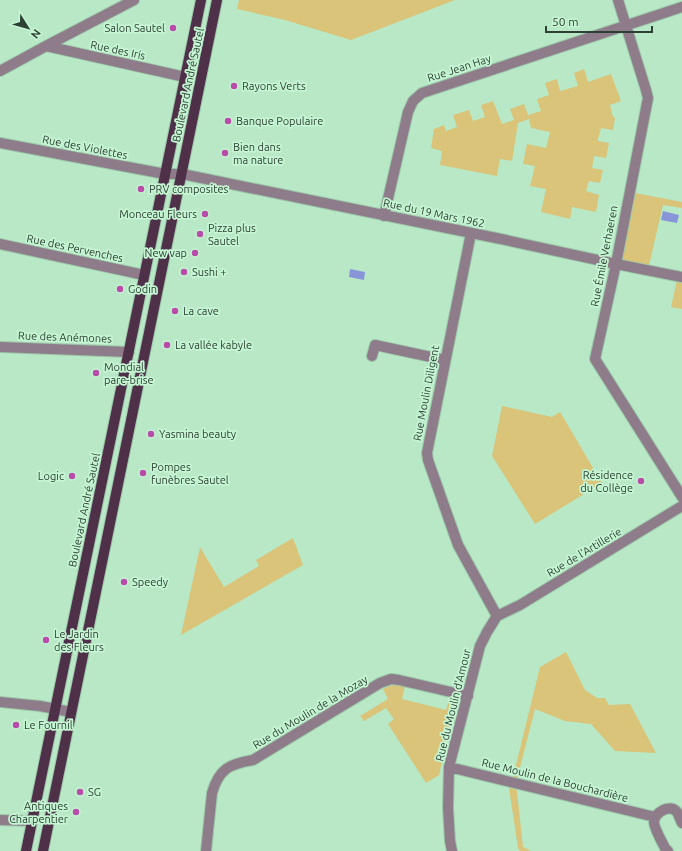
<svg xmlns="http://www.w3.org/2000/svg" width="682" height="851" font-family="Ubuntu,sans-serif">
  <rect width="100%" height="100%" fill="#b8e8c6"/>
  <!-- green -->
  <path fill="#d9c479" d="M239,0H455L351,40L285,20L237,9Z
    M584,69L588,82L611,74L621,101L610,105L613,117L615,118L613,130L601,128L598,139V141L609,143L606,158L594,156L592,168L603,170L600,183L589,181L586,191L599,195L596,212L572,207L570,219L541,212L546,189L530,186L535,166L523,164L527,144L546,148L550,132L531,128L529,119L518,123L512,161L500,159L497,176L440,165L442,151L431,148L434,129L444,125L446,131L457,127L453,115L469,110L473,121L485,117L481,105L493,101L502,124L514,120L510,109L524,104L528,115L541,111L537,99L549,95L545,83L557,79L560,91L578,86L574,73Z
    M630,192L682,202V208L663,205L648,270L616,264Z
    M678,276L682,277V309L671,307Z
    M502,406L552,417L560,412L602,483L535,524L492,456Z
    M293,538L303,565L181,635L200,547L224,587L259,566L256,560Z
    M566,652L585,690L597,698H605L609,705L630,704L656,753L615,751L591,724L565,721L535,709L516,783L523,847L531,851H520L518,848L508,781H512L540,667Z
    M392,685L405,686L402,699L446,710L449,700L454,707L439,775L426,783L388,724L394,719L386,708L364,721L360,716L388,699L383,689Z"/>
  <!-- water -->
  <path fill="#8896d9" d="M663,211L679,215L677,223L661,220Z
    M350,269L365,272L364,280L349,277Z"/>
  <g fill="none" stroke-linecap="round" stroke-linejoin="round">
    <!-- minor casing -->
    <g stroke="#9cc6a9" stroke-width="12">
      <path id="minor" d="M618,0L646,90L648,98L616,264L595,359L682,497
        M46,46L185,77
        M0,71L46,46L134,0
        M0,143L165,174H182L501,239L616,264L682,277
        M384,216L408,112L413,101L422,93L682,7
        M471,233L427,453L428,460L458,545L497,616
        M0,244L144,275
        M0,347L129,352
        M372,356L375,345L445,360
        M497,616L520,605L682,506
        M0,702L40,706L71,712
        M449,767L655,817
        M0,820L32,821
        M206,851L212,793C219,769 229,764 253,760L380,683L391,679L399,680L468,696
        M452,851L450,841L448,808L449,767L480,646L487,632L497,616
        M668,851L665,848C662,842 654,828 654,822C654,813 670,803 677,812C679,815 680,820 682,823"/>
    </g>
    <!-- major casing -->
    <g stroke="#9cc6a9" stroke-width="12">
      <path id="major" d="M26,851L201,0
        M43,851L217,0"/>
    </g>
    <!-- minor -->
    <use href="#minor" stroke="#8e7c8a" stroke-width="10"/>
    <!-- major -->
    <use href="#major" stroke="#4e3049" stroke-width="10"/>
  </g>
  <!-- markers -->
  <g fill="#b94ba9" stroke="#c5f5d3" stroke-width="1.5">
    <circle cx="173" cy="28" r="4"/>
    <circle cx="234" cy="86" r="4"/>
    <circle cx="228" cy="121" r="4"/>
    <circle cx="225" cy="153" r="4"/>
    <circle cx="141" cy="189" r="4"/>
    <circle cx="205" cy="214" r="4"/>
    <circle cx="200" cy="234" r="4"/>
    <circle cx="195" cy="253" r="4"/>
    <circle cx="184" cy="272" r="4"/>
    <circle cx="120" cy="289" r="4"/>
    <circle cx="175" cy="311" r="4"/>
    <circle cx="167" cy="345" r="4"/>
    <circle cx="96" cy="373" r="4"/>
    <circle cx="151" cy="434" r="4"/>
    <circle cx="143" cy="473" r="4"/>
    <circle cx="72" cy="476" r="4"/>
    <circle cx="641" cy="481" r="4"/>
    <circle cx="124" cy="582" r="4"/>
    <circle cx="46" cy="640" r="4"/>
    <circle cx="16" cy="725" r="4"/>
    <circle cx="80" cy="792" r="4"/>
    <circle cx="76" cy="812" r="4"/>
  </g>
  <g text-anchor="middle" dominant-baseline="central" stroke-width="3.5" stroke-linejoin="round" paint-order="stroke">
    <!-- poi labels -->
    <g font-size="11" fill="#2d4033" stroke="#c5f5d3" text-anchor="start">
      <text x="165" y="28" text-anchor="end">Salon Sautel</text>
      <text x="242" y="86">Rayons Verts</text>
      <text x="236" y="121">Banque Populaire</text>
      <text x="233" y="147">Bien dans<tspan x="233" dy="13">ma nature</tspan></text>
      <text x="149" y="189">PRV composites</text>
      <text x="197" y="214" text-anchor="end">Monceau Fleurs</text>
      <text x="208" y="228">Pizza plus<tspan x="208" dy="13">Sautel</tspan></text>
      <text x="187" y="253" text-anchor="end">New vap</text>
      <text x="192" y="272">Sushi +</text>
      <text x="128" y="289">Godin</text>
      <text x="183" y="311">La cave</text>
      <text x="175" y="345">La vallée kabyle</text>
      <text x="104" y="367">Mondial<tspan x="104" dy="13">pare-brise</tspan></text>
      <text x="159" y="434">Yasmina beauty</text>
      <text x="151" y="467">Pompes<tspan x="151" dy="13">funèbres Sautel</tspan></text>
      <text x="633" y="475" text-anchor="end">Résidence<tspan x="633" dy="13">du Collège</tspan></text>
      <text x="64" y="476" text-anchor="end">Logic</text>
      <text x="132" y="582">Speedy</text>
      <text x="54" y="634">Le Jardin<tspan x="54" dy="13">des Fleurs</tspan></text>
      <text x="24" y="725">Le Fournil</text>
      <text x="88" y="792">SG</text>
      <text x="68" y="806" text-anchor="end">Antiques<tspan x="68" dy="13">Charpentier</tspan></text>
    </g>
    <!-- street labels -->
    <g font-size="11" fill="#2d4033" stroke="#c5f5d3">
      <text transform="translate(118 50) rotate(12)">Rue des Iris</text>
      <text transform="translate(459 68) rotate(-18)">Rue Jean Hay</text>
      <text transform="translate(188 85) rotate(-78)">Boulevard André Sautel</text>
      <text transform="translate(85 147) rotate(11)">Rue des Violettes</text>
      <text transform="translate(434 213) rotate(12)">Rue du 19 Mars 1962</text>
      <text transform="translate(75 248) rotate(12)">Rue des Pervenches</text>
      <text transform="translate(604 256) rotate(-79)">Rue Émile Verhaeren</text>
      <text transform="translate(65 337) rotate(2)">Rue des Anémones</text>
      <text transform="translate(426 393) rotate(-79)">Rue Moulin Diligent</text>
      <text transform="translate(84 510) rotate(-78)">Boulevard André Sautel</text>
      <text transform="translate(584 552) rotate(-31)">Rue de l'Artillerie</text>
      <text transform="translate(453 705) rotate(-76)">Rue du Moulin d'Amour</text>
      <text transform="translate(310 712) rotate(-31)">Rue du Moulin de la Mozay</text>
      <text transform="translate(555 780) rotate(14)">Rue Moulin de la Bouchardière</text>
    </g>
  </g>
  <!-- north arrow -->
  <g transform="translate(28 28) rotate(127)" stroke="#c5f5d3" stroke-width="3" paint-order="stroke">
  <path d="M0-3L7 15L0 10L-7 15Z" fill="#2d4033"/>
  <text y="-6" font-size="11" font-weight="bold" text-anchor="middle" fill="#2d4033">N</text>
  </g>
  <!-- scale -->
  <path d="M546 26v6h106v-6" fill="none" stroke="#2d4033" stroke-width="2"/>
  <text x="552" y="26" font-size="12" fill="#2d4033" stroke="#c5f5d3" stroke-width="3" paint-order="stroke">50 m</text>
</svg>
